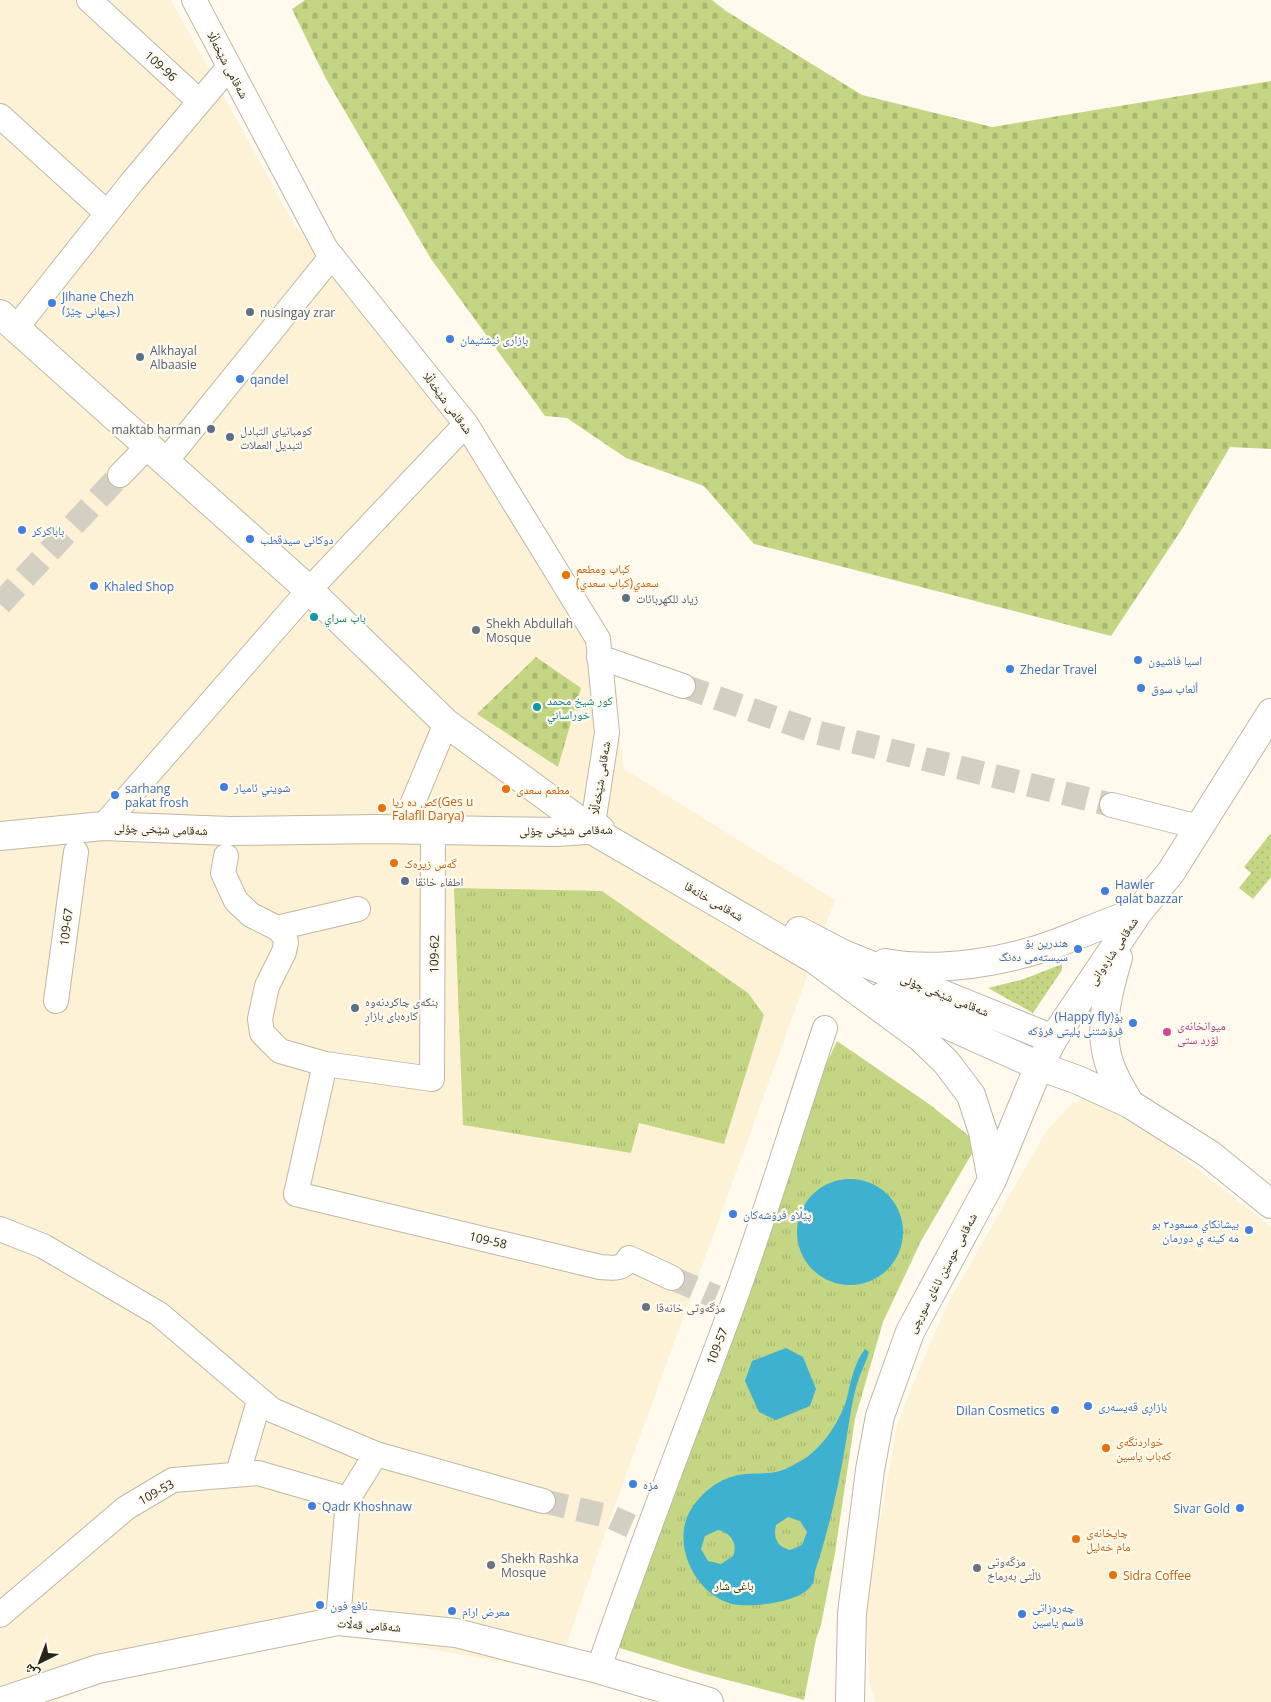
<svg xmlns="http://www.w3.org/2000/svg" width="1271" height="1702" font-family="'Open Sans','Noto Naskh Arabic',sans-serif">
  <defs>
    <pattern id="grass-dots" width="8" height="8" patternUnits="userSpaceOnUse" patternTransform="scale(1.25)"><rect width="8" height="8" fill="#c4d684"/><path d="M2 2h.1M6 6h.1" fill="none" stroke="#a8b871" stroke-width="1.8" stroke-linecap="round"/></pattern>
    <pattern id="cemetery-stones" width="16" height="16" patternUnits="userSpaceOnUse" patternTransform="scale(1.25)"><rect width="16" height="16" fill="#c4d684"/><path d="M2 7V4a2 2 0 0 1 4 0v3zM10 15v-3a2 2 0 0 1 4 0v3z" fill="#a8b871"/></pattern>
    <pattern id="park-tufts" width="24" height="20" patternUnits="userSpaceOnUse" patternTransform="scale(1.25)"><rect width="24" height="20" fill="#c4d684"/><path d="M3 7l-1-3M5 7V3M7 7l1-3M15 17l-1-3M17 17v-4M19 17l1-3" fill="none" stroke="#a8b871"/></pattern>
  </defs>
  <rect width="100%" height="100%" fill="#fffaed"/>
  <!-- built -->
  <path fill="#fef2d6" d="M0,0H171L294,224L543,545L603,629L624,769L835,900L609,1522L557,1672L347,1634L124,1673L53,1702H0Z
    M1090,1096L1135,1120L1271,1227V1702H875L870,1684L868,1653L867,1595L897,1426L912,1386L948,1303L1047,1130L1072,1104Z"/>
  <!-- grass -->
  <path fill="url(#grass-dots)" d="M1271,833V877L1253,899L1239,888L1251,873L1244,867Z
    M1062,964V970L1033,1013L988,988L1024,979Z"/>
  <!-- cemetery -->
  <path fill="url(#cemetery-stones)" d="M305,0H712L726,11L862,95L992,127L1271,81V449L1230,447L1180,532L1111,636L754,544L704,486L626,458L567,418L545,416L431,259L325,77L292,9Z
    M536,657L581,688L558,767L477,714Z"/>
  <!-- park -->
  <path fill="url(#park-tufts)" d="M454,888L602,891L748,993L764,1015L724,1144L639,1123L631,1153L463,1125Z
    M837,1041L929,1104L978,1143L921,1241L883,1322L855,1419L835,1553L821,1625L816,1639L804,1700L701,1673L610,1645L822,1073Z"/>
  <!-- water -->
  <path fill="#3db1cf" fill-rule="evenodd" d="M797 1232a53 53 0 1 1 106 0a53 53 0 1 1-106 0Z
    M786,1348L803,1357L816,1389L810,1406L776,1420L759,1412L745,1381L752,1361Z
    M865,1349L869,1352C866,1363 860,1373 857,1384C851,1404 849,1426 845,1447C838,1488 829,1529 816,1568C814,1573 815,1579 813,1583C803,1603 751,1608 732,1604C696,1595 672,1546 689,1513C701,1491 722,1476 746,1474C757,1473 770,1474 780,1471C789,1468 799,1462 807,1457C825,1444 841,1419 847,1398C851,1381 854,1363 865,1349ZM788,1517L800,1521L807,1532L802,1545L790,1550C777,1547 773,1538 776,1525ZM718,1530C731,1533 738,1543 733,1556L721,1564L708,1561L701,1549L705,1536Z"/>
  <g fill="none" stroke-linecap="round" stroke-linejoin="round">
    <!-- minor-tunnel -->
    <path stroke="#d4cfc3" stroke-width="24" stroke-dasharray="24 12" stroke-linecap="butt" d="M0,604L120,475
      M683,686L815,732L1112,805
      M672,1278L716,1297
      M543,1501L611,1517L631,1526"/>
    <!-- minor casing -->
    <g stroke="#bfb7a3" stroke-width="26">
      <path id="minor" d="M89,0L199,101
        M194,0L326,249L466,424L598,639L607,733L592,830
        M0,116L107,213
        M16,328L132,182L229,67
        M166,461L332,256
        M120,475L148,446
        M599,657L683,686
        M1112,805L1199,827
        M103,826L309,590L466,424
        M402,829L446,723
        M226,856L223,873L236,901L251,915L277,928L284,935L286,942L284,952L267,986L260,1019L262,1033L280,1051L325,1064L432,1079L433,829
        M277,928L358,909
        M56,1001L76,852
        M325,1064L296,1194L600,1267C613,1268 623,1270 629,1258L672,1278
        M0,1229L43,1246L159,1314L272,1410L376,1454L543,1501
        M238,1473L259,1401
        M0,1615L126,1508L173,1480L258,1473L348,1499
        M338,1621L348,1499L376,1454
        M601,1662C642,1542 689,1423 733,1304C766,1213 794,1120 825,1028"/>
    </g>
    <!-- major casing -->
    <g stroke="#bfb7a3" stroke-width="30">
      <path id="major" d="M0,314L309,590L446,723L592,830L814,959L920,1037L946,1062L971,1095L983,1132L992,1180
        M0,836L103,826L229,831L376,829L557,832L600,829
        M799,931L843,954L1053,1039
        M1118,958C1107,994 1096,1037 1113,1073C1118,1084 1124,1094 1130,1104
        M885,963C939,973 1006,962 1057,943C1085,932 1112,921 1139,911
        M883,996L1039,1066L1078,1080L1130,1104L1209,1154L1271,1204
        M0,1702L98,1669L338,1621L456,1633L598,1669L709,1702
        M850,1702L852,1613L870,1470L880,1416L910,1332L992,1180L1039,1066L1053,1039L1139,911L1171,872L1271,713"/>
    </g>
    <!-- minor -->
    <use href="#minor" stroke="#fff" stroke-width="24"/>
    <!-- major -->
    <use href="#major" stroke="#fff" stroke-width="28"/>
  </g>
  <!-- markers -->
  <g fill="#3f7fe0" stroke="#fffaed" stroke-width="2">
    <circle cx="52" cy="303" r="5"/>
    <circle cx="450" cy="339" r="5"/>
    <circle cx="240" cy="379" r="5"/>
    <circle cx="22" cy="530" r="5"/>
    <circle cx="250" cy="539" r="5"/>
    <circle cx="94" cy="586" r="5"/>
    <circle cx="1138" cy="660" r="5"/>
    <circle cx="1010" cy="669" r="5"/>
    <circle cx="1141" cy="688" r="5"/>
    <circle cx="224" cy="787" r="5"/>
    <circle cx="115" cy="795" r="5"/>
    <circle cx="1105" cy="891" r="5"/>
    <circle cx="1078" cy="949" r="5"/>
    <circle cx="1133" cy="1023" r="5"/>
    <circle cx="733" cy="1214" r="5"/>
    <circle cx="1249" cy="1230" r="5"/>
    <circle cx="1088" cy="1406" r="5"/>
    <circle cx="1055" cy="1410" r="5"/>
    <circle cx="633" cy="1484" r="5"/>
    <circle cx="312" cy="1506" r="5"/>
    <circle cx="1240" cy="1508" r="5"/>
    <circle cx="320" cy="1605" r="5"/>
    <circle cx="452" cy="1611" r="5"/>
    <circle cx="1022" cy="1614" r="5"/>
  </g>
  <g fill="#5c6f8a" stroke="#fffaed" stroke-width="2">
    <circle cx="250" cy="312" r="5"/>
    <circle cx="140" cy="357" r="5"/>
    <circle cx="211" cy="429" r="5"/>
    <circle cx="230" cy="437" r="5"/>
    <circle cx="626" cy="598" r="5"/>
    <circle cx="405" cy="881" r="5"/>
    <circle cx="355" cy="1008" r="5"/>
  </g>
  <g fill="#e8710a" stroke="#fffaed" stroke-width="2">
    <circle cx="566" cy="575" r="5"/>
    <circle cx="506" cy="789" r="5"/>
    <circle cx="382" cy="808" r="5"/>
    <circle cx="394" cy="863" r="5"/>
    <circle cx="1106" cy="1448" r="5"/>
    <circle cx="1076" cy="1539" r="5"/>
    <circle cx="1113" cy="1575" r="5"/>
  </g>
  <g fill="#0f9aa8" stroke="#fffaed" stroke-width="2">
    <circle cx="314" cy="617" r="5"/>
    <circle cx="537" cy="707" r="5"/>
  </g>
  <g fill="#6b7280" stroke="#fffaed" stroke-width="2">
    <circle cx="476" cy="630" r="5"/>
    <circle cx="646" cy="1307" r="5"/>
    <circle cx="491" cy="1565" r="5"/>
    <circle cx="977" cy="1568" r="5"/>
  </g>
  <circle fill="#d1479c" stroke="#fffaed" stroke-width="2" cx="1167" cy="1032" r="5"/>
  <g text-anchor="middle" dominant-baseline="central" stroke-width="4.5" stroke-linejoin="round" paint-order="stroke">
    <!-- street labels -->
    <g font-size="12" fill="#27241c" stroke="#fffaed">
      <text transform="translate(228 65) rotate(62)">شەقامی شێخەڵڵا</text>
      <text transform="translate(161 66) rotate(42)">109-96</text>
      <text transform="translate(448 403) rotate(53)">شەقامی شێخەڵڵا</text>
      <text transform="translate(600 778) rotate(-81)">شەقامی شێخەڵڵا</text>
      <text transform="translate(161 829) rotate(2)">شەقامی شێخی چۆلی</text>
      <text transform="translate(566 830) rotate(-1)">شەقامی شێخی چۆلی</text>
      <text transform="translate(714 901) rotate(30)">شەقامی خانەقا</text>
      <text transform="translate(66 927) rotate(-83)">109-67</text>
      <text transform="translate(1113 951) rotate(-56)">شەقامی شارەوانی</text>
      <text transform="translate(434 954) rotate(-89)">109-62</text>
      <text transform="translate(945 995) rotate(22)">شەقامی شێخی چۆلی</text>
      <text transform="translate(488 1240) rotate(13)">109-58</text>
      <text transform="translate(942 1273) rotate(-62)">شەقامی حوسێن ئاغای سورچی</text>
      <text transform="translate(717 1346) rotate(-69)">109-57</text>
      <text transform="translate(156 1492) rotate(-29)">109-53</text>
      <text transform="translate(369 1625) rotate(4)">شەقامی قەڵات</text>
    </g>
    <!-- shop labels -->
    <g font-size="12" fill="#366cbe" stroke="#fffaed" text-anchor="start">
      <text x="62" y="296">Jihane Chezh<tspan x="62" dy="14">(جیهانی چێژ)</tspan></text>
      <text x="460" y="339">بازاری نیشتیمان</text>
      <text x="250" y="379">qandel</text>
      <text x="32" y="530">باباكركر</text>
      <text x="260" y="539">دوکانی سیدقطب</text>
      <text x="104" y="586">Khaled Shop</text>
      <text x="1148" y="660">اسيا فاشيون</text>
      <text x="1020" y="669">Zhedar Travel</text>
      <text x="1151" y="688">ألعاب سوق</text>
      <text x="234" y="787">شويني ئامیار</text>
      <text x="125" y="788">sarhang<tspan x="125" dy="14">pakat frosh</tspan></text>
      <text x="1115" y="884">Hawler<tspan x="1115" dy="14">qalat bazzar</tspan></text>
      <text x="1068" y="942" text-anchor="end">ھندرین بۆ<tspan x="1068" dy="14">سیستەمی دەنگ</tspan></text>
      <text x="1123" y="1016" text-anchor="end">(Happy fly)بۆ<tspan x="1123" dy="14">فرۆشتنی پلیتی فرۆکە</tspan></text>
      <text x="743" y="1214">پێڵاو فرۆشەکان</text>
      <text x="1239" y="1223" text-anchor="end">بيشانكاي مسعود٣ بو<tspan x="1239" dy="14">مه كينه ي دورمان</tspan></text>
      <text x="1098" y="1406">بازاڕی قەیسەری</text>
      <text x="1045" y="1410" text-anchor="end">Dilan Cosmetics</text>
      <text x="643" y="1484">مزە</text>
      <text x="322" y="1506">Qadr Khoshnaw</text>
      <text x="1230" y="1508" text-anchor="end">Sivar Gold</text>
      <text x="330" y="1605">نافع فون</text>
      <text x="1032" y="1607">چەرەزاتی<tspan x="1032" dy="14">قاسم یاسین</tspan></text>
      <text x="462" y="1611">معرض ارام</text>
    </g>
    <!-- service labels -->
    <g font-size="12" fill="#4e5e75" stroke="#fffaed" text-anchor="start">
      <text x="260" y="312">nusingay zrar</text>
      <text x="150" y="350">Alkhayal<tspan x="150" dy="14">Albaasie</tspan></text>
      <text x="201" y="429" text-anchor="end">maktab harman</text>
      <text x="240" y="430">كومبانياى التبادل<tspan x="240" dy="14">لتبديل العملات</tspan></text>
      <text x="636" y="598">زياد للكهربائات</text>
      <text x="415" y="881">اطفاء خانقا</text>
      <text x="365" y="1001">بنکەی چاکردنەوە<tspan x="365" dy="14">کارەبای بازاڕ</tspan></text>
    </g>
    <!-- food labels -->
    <g font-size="12" fill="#c56008" stroke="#fffaed" text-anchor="start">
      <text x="576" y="568">كباب ومطعم<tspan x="576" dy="14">سعدي(كباب سعدي)</tspan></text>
      <text x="516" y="789">مطعم سعدى</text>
      <text x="392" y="801">کص ده ریا(Ges u<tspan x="392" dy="14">Falafll Darya)</tspan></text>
      <text x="404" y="863">گەس زیرەک</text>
      <text x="1116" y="1441">خواردنگەی<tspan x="1116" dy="14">کەباب یاسین</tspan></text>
      <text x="1086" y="1532">چایخانەی<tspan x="1086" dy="14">مام خەلیل</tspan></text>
      <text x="1123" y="1575">Sidra Coffee</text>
    </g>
    <!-- culture labels -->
    <g font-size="12" fill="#0d838f" stroke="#fffaed" text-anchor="start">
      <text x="324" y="617">باب سراي</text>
      <text x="547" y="700">كور شيخ محمد<tspan x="547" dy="14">خوراساني</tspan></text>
    </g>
    <!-- worship labels -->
    <g font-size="12" fill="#5b616d" stroke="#fffaed" text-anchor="start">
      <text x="486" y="623">Shekh Abdullah<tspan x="486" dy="14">Mosque</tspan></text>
      <text x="656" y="1307">مزگەوتی خانەقا</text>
      <text x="501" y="1558">Shekh Rashka<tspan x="501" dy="14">Mosque</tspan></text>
      <text x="987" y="1561">مزگەوتی<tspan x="987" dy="14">ئاڵتی بەرماخ</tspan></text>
    </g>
    <!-- hotel labels -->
    <g font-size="12" fill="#b23c85" stroke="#fffaed" text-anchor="start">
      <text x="1177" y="1025">میوانخانەی<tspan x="1177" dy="14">لۆرد ستی</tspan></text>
    </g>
    <!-- park labels -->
    <g font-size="12" fill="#364000" stroke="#fffaed">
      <text x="734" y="1585">باغی شار</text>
    </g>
  </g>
  <!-- north arrow -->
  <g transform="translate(40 1662) rotate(222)" stroke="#fffaed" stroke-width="4" paint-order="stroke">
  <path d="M0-4L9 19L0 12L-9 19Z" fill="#27241c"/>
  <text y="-8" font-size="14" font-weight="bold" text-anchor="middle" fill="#27241c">ش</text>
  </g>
</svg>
